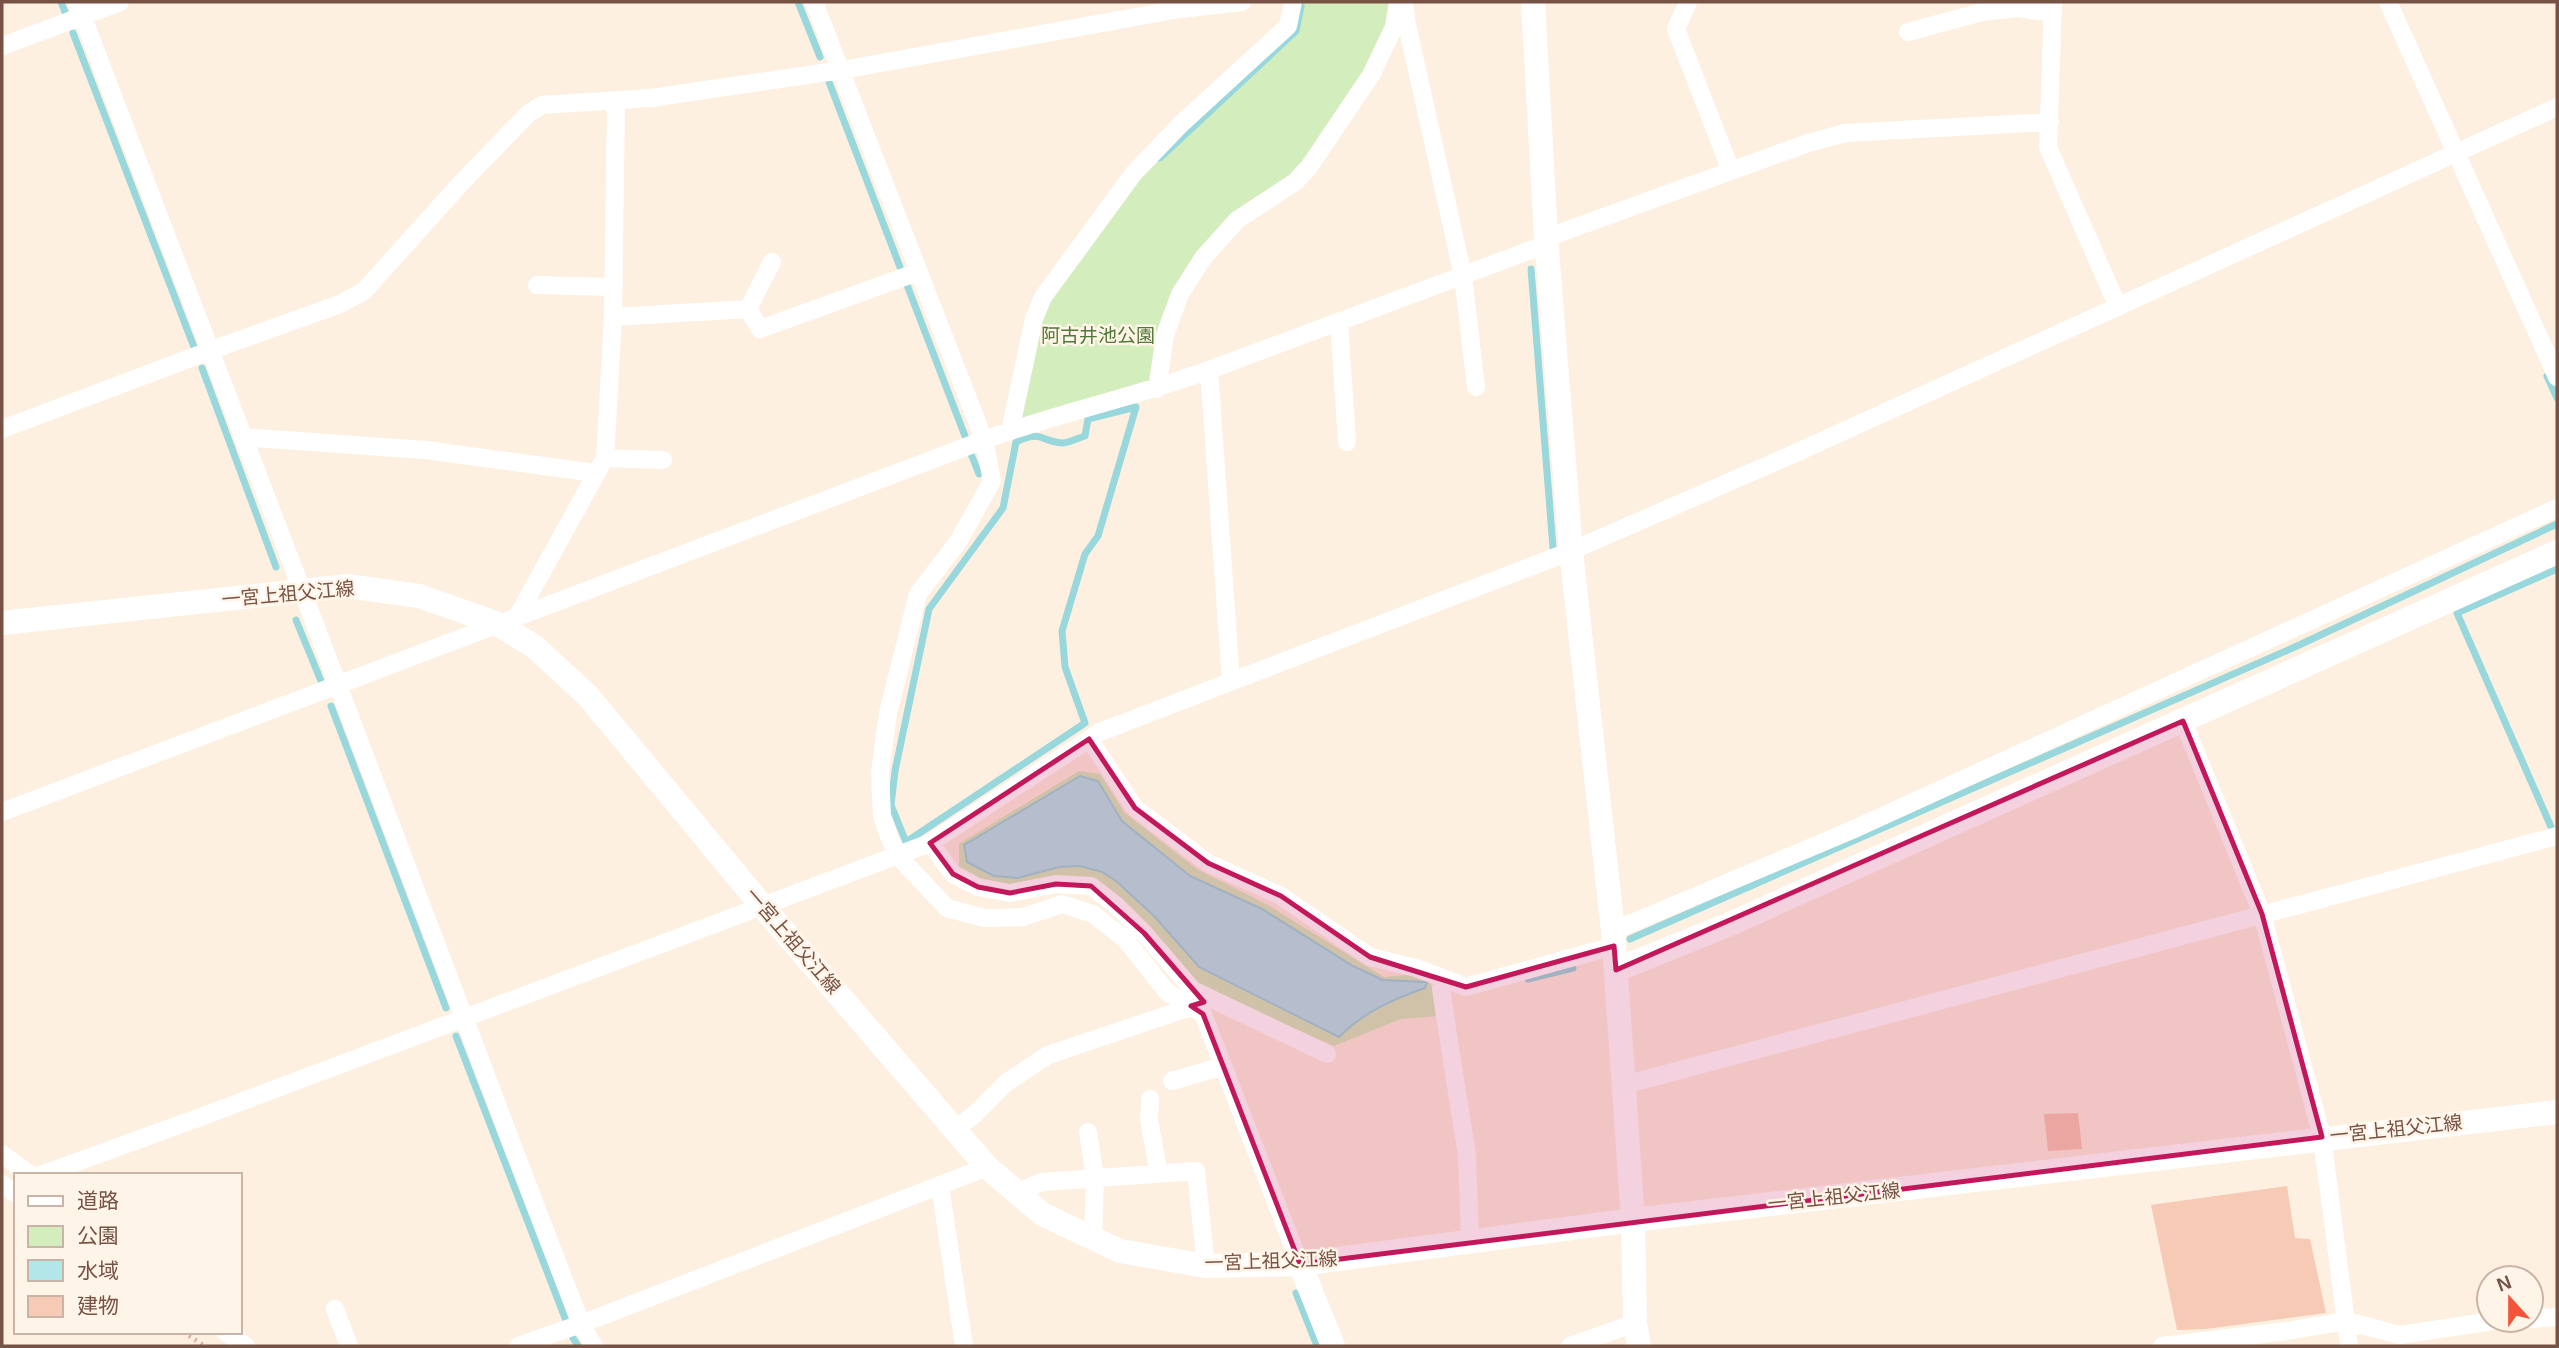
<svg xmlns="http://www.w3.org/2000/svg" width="2559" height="1348" font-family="Helvetica,'Noto Sans JP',sans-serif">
  <rect width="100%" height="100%" fill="#fef0e0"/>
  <!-- green -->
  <path fill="#d4edbd" d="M1293,2H1398L1394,27L1309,167L1237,220L1180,294L1157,389L1010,431L1034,319L1104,214L1288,26Z
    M1079,771L1100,774L1125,813L1197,869L1268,905L1384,977L1416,974L1430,980L1439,1016L1401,1019L1334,1046L1195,984L1150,926L1121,898L978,882L959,868V844Z"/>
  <!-- water -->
  <path fill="#b3e6e9" stroke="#98d7dc" stroke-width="2" d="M1080,776L1098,781L1122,821L1190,876L1262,909L1353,966L1383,980L1427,982L1425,988C1391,1000 1364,1012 1339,1037L1199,967L1155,917L1116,881L1102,872L1080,866L1059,867L1018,878L994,876L967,862L964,845Z"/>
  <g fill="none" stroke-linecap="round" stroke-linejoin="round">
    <!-- stream -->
    <path stroke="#98d7dc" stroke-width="7" d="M61,2L65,12
      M798,2L820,57
      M73,33L194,347
      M829,82L900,267
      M1160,158L1296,31L1301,6
      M1531,269L1553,548
      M907,285L965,436
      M202,368L276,567
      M2547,376L2557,398
      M1136,407L1098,536L1085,554L1062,631L1065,667L1085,723L906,842L891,805L895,771L929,609L1003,508L1016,442C1042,429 1041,442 1062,443C1069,443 1078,438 1085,436L1088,419Z
      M971,454L979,474
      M296,620L321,681
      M331,706L446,1008
      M2552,829L2457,613L2557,569
      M1630,939L2297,646L2557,524
      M1528,979L1573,968
      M456,1036L565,1318
      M1296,1293L1317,1346
      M573,1338L578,1346"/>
  </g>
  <!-- building -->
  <path fill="#f6cab5" d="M2078,1113L2082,1149L2048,1151L2044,1114Z
    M2287,1186L2295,1238L2310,1239L2326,1313L2206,1329L2177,1330L2151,1205Z"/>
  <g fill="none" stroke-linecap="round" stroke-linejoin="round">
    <!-- path -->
    <path stroke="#dbad98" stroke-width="4.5" stroke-dasharray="2 5" stroke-linecap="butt" d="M183,1332L205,1346"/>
    <!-- street -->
    <path stroke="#fff" stroke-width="18" d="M77,2C151,199 229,396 303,593C396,837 487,1081 581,1324L594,1346
      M814,2L984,440L992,481L958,542L918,594L888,713L880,773L882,816L890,839L897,855L947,908L984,918L1023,917L1062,904L1093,914L1125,939L1167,992L1203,1014L1300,1264
      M1404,2L1407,25L1463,276L1476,387
      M1688,2L1676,29L1731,171
      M2053,2L2048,147L2118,307
      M2388,2L2557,377
      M1908,32L1982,12L2018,8L2053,13
      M2,46L120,2
      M537,285L614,287
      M748,309L772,262
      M613,317L748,309L760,329L918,272
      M1339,323L1347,442
      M1209,370L1231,682
      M1157,389L1165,335L1180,294L1203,258L1237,220L1295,182L1309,167L1371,75L1394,27L1398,2
      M2,429L209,351L340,304L364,291L461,183L528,114L542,105L651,98L842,70L1180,9L1242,2
      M1010,431L1034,319L1043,297L1134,173L1181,124L1288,26L1293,2
      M242,437L425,450L596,473
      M605,458L663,460
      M518,615L605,458L613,317L616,100
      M2183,721L2262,914L2322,1137L2349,1346
      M1089,739L1135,808L1208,863L1281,896L1370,957L1416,968L1466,987L1614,946
      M2,812L984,440C1058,413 1135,397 1209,370L1539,247L1546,238L1808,143L1845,133L2050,122
      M930,843L953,874L978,887L1010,893L1056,884L1091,886L1117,906L1144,933L1193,990L1327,1054
      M1613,931L1852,830L2557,508
      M1443,978L1441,989L1445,1016L1467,1155L1470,1241
      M1172,1081L1223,1066
      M1624,1085L2557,836
      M1150,1099L1149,1120L1159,1174
      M955,1129L974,1115L1006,1083L1048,1055L1197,1005
      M1088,1132L1095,1178L1093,1240
      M2,1154L31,1175
      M41,1175L206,1115L930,843L1100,732L1571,551L1791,455L2557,107
      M2,1184L16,1194
      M940,1186L964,1346
      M1017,1193L1042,1182L1196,1171L1206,1266
      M335,1309L349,1346
      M2531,1319L2557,1317
      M225,1332L246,1346
      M518,1346L581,1324L987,1167
      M1570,1346L1635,1323
      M2162,1346L2287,1331L2346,1321L2400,1335L2500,1320"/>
    <!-- secondary -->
    <path stroke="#fff" stroke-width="24" d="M1533,2L1546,238L1571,551L1613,931L1633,1220L1635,1323L1639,1346
      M2,623L347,586L419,596L496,623L535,647L588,696L763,907L987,1167L1042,1214L1120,1251L1206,1266L1300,1264L1633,1220L2557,1112
      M1616,970L1730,924L2557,552
      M1300,1264L1333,1346"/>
  </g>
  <!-- marked area -->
  <path fill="#c2185b" fill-opacity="0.2" stroke="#c2185b" stroke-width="5" stroke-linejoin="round" d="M2183,721L2262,914L2322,1137L1300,1264L1203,1014L1191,1006L1204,1002L1144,933L1091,886L1056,884L1010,893L978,887L953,874L930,843L1089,739L1135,808L1208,863L1281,896L1370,957L1466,987L1614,946L1616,970Z"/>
  <g text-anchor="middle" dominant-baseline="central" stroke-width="5" stroke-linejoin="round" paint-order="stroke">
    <!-- park labels -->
    <g font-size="19" fill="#517939" stroke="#fff4e8">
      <text x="1098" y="335">阿古井池公園</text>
    </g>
    <!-- street labels -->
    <g font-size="19" fill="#775345" stroke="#fff4e8">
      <text transform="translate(288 594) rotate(-5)">一宮上祖父江線</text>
      <text transform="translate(793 941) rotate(49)">一宮上祖父江線</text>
      <text transform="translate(2396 1129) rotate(-6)">一宮上祖父江線</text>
      <text transform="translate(1834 1197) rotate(-6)">一宮上祖父江線</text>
      <text transform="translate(1271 1261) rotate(-2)">一宮上祖父江線</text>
    </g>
  </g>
  <!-- border -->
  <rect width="2559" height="1348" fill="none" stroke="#775345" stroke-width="7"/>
  <!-- legend -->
  <rect x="14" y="1173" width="228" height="161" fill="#fff4e8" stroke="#c9b4a7" stroke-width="2"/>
  <rect x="28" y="1196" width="35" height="10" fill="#ffffff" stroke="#c9b4a7" stroke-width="2"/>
  <text x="77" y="1208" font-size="21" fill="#775345">道路</text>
  <rect x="28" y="1226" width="35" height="21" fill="#d4edbd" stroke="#c9b4a7" stroke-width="2"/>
  <text x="77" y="1243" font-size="21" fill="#775345">公園</text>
  <rect x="28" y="1260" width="35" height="21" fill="#b3e6e9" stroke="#c9b4a7" stroke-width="2"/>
  <text x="77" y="1278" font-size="21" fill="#775345">水域</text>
  <rect x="28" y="1296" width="35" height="21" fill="#f6cab5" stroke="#c9b4a7" stroke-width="2"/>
  <text x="77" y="1313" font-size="21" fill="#775345">建物</text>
  <!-- north arrow -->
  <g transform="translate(2510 1299) rotate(339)"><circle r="33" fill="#fff4e8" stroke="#c9b4a7" stroke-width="2"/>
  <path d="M0-5L12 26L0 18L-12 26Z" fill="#f45439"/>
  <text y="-10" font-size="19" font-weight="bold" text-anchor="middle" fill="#775345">N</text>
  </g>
</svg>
